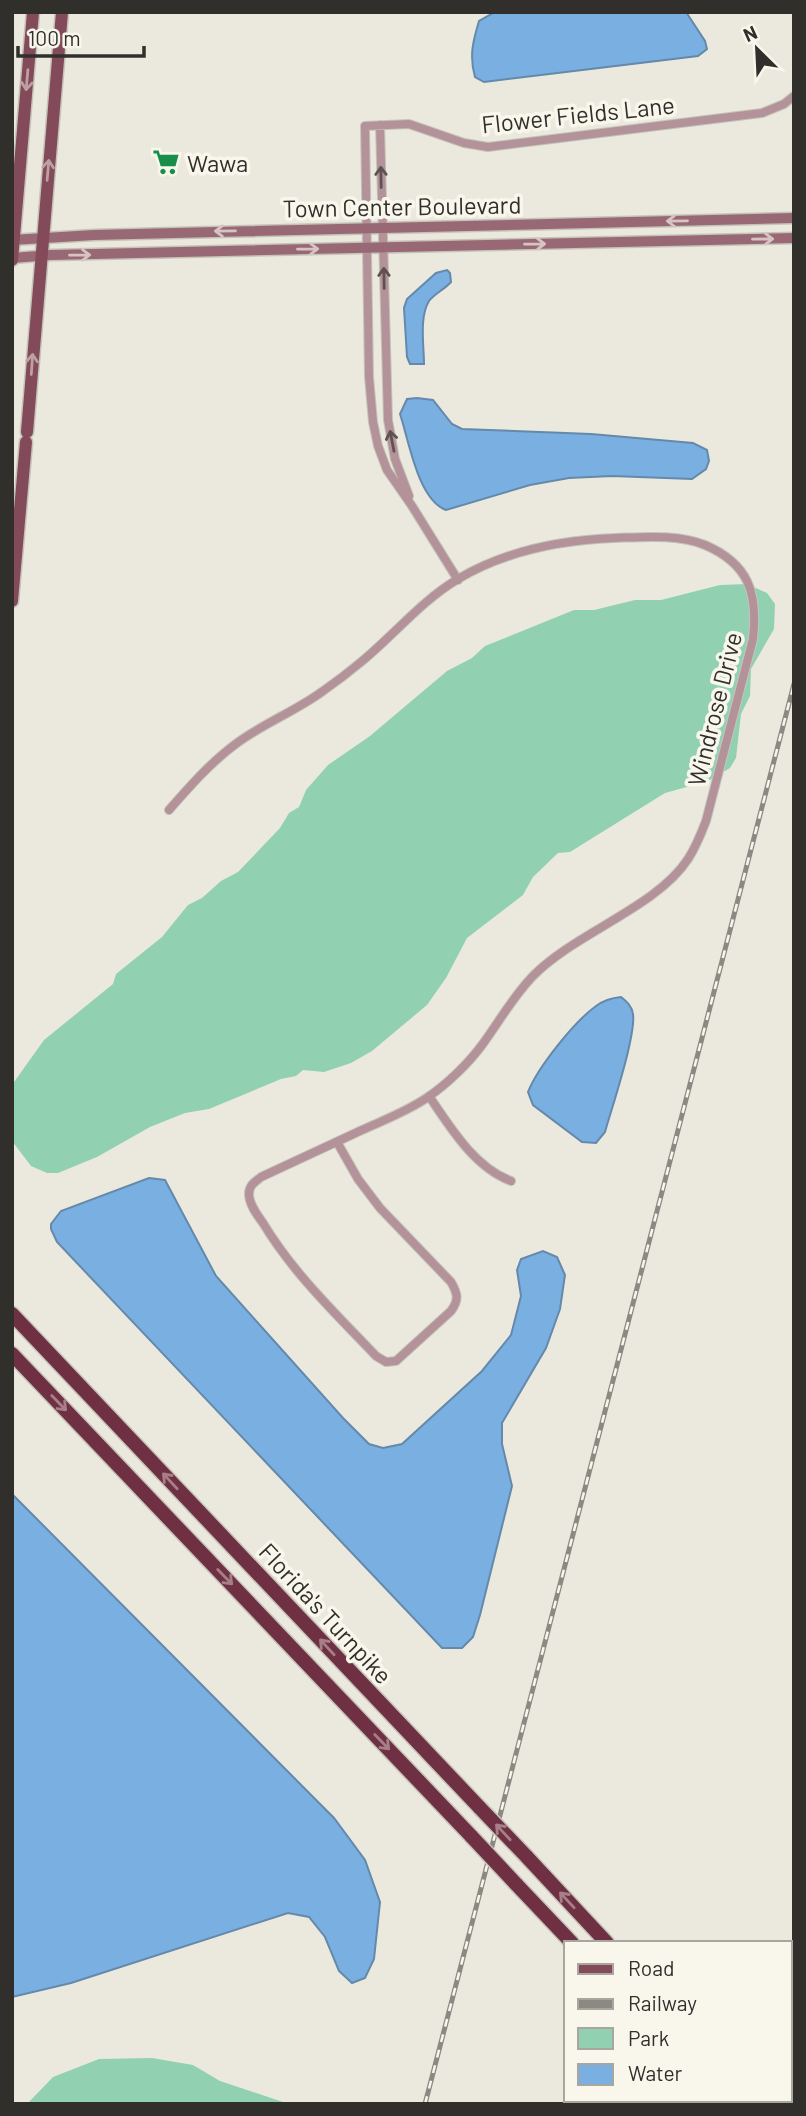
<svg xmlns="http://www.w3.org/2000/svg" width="806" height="2116" font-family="Barlow,sans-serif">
  <rect width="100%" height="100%" fill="#ebe9de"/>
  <!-- green -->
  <path fill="#91d1b1" d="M747,584L767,593L775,604L774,629L751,669L750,696L741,714L736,758L730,768L708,781L665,793L570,852L558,853L533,877L523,895L467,938L446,978L427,1005L372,1051L351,1063L324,1072L303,1070L296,1076L281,1079L209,1109L185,1113L150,1127L97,1157L58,1173H47L31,1166L12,1141V1088L14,1082L44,1040L113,984L116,974L162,937L188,905L202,898L221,881L238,872L280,828L289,813L299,807L306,790L328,765L370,736L447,671L472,658L485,646L574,610H594L635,600H661L720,585Z
    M152,2058L193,2065L220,2081L289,2104H27L53,2077L99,2059Z"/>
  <!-- water -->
  <path fill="#7aafe1" stroke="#6489aa" stroke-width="2" d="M495,12H686L705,41L707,49L698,56L484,82L475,77C469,56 473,41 479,21Z
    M447,270L450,273L451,282C445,289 434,294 429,301C419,317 424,346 424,364H410L407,357L404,308L407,299L436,273Z
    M417,398L433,400L452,424L462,429L591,434L693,443L707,450L709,461L706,469L692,479L612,476L569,478L530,485L446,510C418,500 409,441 400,414L407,399Z
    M621,997C627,1002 632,1006 633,1014C636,1036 612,1107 605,1132L596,1143L582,1142L533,1105L528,1092C538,1067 574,1022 596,1006C604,1000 611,998 621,997Z
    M149,1178L165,1180L216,1276L343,1418L369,1444L383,1448L402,1444L482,1371L511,1335L521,1296L517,1270L521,1259L543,1251L557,1257L565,1275L560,1309L546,1348L502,1423V1444L512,1486L480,1615L473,1637L462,1648H442L57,1242L51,1229V1224L61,1211Z
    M12,1494L334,1818L365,1860L380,1902L374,1959L365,1978L352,1983L339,1971L325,1937L309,1917L288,1913L71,1983L12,1997Z"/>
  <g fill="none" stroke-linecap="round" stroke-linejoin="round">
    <!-- minor casing -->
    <g stroke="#c6c4ba" stroke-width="10">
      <path id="minor" d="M380,125L388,420L395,459L409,496
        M458,580L412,506L387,470L378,446L373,422L369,377L365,126L409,124L464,143L488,147L762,113L784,104L794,96
        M169,810C190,786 211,762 237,743C264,723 296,711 323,691C336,682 349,672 361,662C394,635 421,601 458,579C505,551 561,540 615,538C644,537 678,534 705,545C749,564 758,593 753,639L706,821C701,834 696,847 688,859C656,908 574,933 532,977C512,998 499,1022 482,1045C468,1064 447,1084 428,1097C408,1111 384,1120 362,1130C328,1146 295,1161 261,1177C255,1182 249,1185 249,1194C249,1204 257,1215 263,1223C293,1273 336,1314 376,1356L386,1362L396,1361L451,1311C459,1300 458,1294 451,1282L380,1208L358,1179L337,1142
        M429,1096C450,1127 474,1167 511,1181"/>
    </g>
    <!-- secondary casing -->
    <g stroke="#c6c4ba" stroke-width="13">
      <path id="secondary" d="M12,240L94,235L794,218
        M12,258L51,255L794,238"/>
    </g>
    <!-- primary casing -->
    <g stroke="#c6c4ba" stroke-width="15">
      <path id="primary" d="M12,260L33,12
        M27,432L62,12
        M12,601L26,442"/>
    </g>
    <!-- motorway casing -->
    <g stroke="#c6c4ba" stroke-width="17">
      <path id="motorway" d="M12,1314L480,1808
        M12,1354L472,1837
        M526,1856L607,1943
        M516,1884L572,1943
        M721,2100L725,2104
        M756,2100L759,2104"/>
    </g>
    <!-- minor -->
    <use href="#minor" stroke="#b4929a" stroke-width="8"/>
    <!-- secondary -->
    <use href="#secondary" stroke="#986875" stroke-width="10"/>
    <!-- primary -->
    <use href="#primary" stroke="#834a5a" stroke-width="12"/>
    <!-- motorway -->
    <use href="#motorway" stroke="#6f3044" stroke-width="14"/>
    <!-- rail casing -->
    <g stroke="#8b8982" stroke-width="5">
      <path id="rail" d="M425,2104L794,684"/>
    </g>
    <!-- rail -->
    <use href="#rail" stroke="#f9f6ec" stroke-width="2.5" stroke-dasharray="8" stroke-linecap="butt"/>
    <!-- motorway-bridge casing -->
    <g stroke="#c6c4ba" stroke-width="17" stroke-linecap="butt">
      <path id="motorway-bridge" d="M480,1808L526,1856
        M472,1837L516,1884"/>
    </g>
    <!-- motorway-bridge -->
    <use href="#motorway-bridge" stroke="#6f3044" stroke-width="14"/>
  </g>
  <!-- one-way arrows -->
  <defs><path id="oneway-shaft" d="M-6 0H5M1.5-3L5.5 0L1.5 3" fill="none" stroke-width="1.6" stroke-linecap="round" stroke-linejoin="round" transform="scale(1.75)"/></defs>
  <g stroke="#bea0a3">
    <use href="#oneway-shaft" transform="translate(27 80) rotate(95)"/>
    <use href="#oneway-shaft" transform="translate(48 170) rotate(-85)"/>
    <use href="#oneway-shaft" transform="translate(32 364) rotate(-86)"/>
  </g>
  <g stroke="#5e5252">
    <use href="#oneway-shaft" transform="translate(381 177) rotate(-91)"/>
    <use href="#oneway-shaft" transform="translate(384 278) rotate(-91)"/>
    <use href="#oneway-shaft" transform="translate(392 441) rotate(-101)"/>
  </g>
  <g stroke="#d7c4c2">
    <use href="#oneway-shaft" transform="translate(677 221) rotate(179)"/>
    <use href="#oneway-shaft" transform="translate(225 231) rotate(179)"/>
    <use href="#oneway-shaft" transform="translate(763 239) rotate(-1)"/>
    <use href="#oneway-shaft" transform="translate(535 244) rotate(-1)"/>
    <use href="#oneway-shaft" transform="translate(308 249) rotate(-1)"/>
    <use href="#oneway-shaft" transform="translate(80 255) rotate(-1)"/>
  </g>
  <g stroke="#a67f87">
    <use href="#oneway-shaft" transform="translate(59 1403) rotate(46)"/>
    <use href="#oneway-shaft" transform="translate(170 1481) rotate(-133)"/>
    <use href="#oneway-shaft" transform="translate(225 1577) rotate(46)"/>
    <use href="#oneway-shaft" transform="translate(327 1647) rotate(-133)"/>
    <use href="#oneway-shaft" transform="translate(382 1742) rotate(46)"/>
    <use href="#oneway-shaft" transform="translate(503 1832) rotate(-133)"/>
    <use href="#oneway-shaft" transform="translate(567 1900) rotate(-133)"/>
  </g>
  <!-- icons -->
  <defs>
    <g id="supermarket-bare" transform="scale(2.1)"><path d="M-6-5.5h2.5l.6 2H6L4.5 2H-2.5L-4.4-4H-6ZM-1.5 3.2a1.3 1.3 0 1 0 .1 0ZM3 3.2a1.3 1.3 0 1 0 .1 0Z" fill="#178f4a" stroke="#f9f6ec" stroke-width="2.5" paint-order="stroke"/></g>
  </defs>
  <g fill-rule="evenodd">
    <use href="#supermarket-bare" x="166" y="162"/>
  </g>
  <g text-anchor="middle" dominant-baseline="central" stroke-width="7" stroke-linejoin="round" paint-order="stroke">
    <!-- street labels -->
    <g font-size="24" fill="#302f2b" stroke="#f9f6ec">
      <text transform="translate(578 114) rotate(-6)">Flower Fields Lane</text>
      <text transform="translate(402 206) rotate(-1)">Town Center Boulevard</text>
      <text transform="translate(714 709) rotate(-76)">Windrose Drive</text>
      <text transform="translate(326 1613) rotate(47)">Florida's Turnpike</text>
    </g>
    <!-- poi labels -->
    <g font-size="24" fill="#302f2b" stroke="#f9f6ec" text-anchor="start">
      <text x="187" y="162">Wawa</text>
    </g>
  </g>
  <!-- border -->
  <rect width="806" height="2116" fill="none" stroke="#302f2b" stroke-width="28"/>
  <!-- legend -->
  <rect x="564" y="1941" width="228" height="161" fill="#f9f6ec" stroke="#a9a69f" stroke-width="2"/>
  <rect x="578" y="1964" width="35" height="10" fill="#834a5a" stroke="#a9a69f" stroke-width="2"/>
  <text x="628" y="1976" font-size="21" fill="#302f2b">Road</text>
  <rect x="578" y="1999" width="35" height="10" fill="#8b8982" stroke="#a9a69f" stroke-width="2"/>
  <text x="628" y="2011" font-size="21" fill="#302f2b">Railway</text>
  <rect x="578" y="2028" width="35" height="21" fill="#91d1b1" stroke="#a9a69f" stroke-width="2"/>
  <text x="628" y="2046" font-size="21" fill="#302f2b">Park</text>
  <rect x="578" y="2064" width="35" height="21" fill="#7aafe1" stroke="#a9a69f" stroke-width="2"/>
  <text x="628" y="2081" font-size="21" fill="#302f2b">Water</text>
  <!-- north arrow -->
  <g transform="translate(757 49) rotate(336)" stroke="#f9f6ec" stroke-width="5" paint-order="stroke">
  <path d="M0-5L12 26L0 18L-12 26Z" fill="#302f2b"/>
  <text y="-10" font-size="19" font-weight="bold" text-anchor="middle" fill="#302f2b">N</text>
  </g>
  <!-- scale -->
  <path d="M18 46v10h126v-10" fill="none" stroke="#302f2b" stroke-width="3.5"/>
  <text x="28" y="46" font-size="21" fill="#302f2b" stroke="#f9f6ec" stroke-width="5" paint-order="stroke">100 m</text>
</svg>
